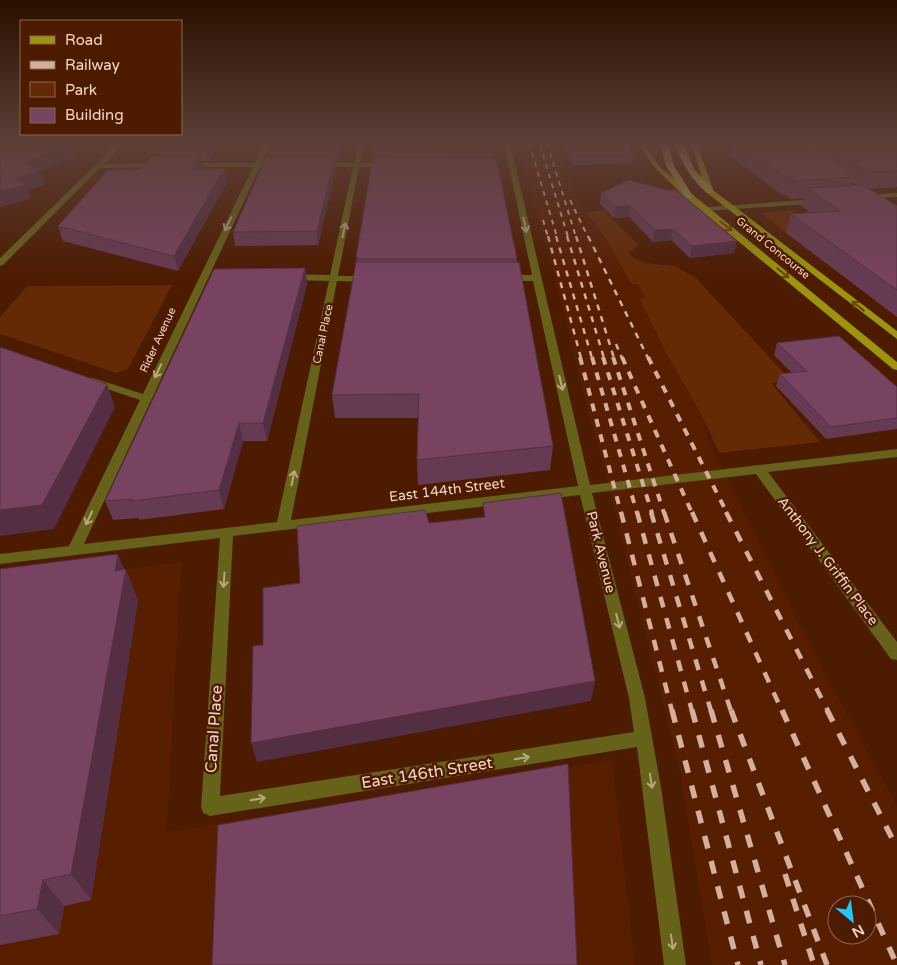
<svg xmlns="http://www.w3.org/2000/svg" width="897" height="965" font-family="'Varela Round',sans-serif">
  <rect width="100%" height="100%" fill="#4d1b00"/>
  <!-- built -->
  <path fill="#581e00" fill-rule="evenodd" d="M519,143H555L581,206L609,243L631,284H637L645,298H641L666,353L700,412L713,450L807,641L897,806V965H712L679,767L603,462L595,437L551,261L525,172ZM837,905H867V935H837Z
    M181,562L167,832L612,760L635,965H0V585Z"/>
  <!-- green -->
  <path fill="#642905" d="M604,210L638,245L628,254L645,263L675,266L695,277L786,375L782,380L772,384L820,442L719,453L700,412L666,353L640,299L645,297L637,284H631L609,243L586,212Z
    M793,210L820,230L786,233L761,213Z
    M172,285L128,369L116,373L0,334V317L27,286Z"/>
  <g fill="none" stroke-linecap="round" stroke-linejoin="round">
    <!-- minor -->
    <path fill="#66621a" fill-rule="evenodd" d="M118,143H124L104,164L162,163L165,165L162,167L100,168L3,265L0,266V258Z
      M265,143H271L262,163L267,165L260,167L84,544L277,522L329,281L289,280L285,277L289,274L330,275L353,167L319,166L316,164L319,162L354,163L358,143H364L360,163L387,164L390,166L387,168L359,167L338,276H369L373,279L369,282L337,281L291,520L578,486L533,281H504L500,278L504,275H532L504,143H510L590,485L897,449V457L768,472L897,642V660L891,659L756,474L592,493L645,698L661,787L686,965H664L637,747L210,816L203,813L201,807L220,538L0,564V554L69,546L140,400L89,383L88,381L93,378L143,394L253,167H187L184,165L187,163H255ZM580,495L629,698L634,732L220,796L233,536Z
      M897,193V197L865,199L861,197L865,195Z
      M820,199L824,201L823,203L706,211L702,209L706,207Z"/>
    <!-- major -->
    <path fill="#9c940a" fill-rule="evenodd" d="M637,143H643L660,167L692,194L897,362V370L893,369L686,198L656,169Z
      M691,143H697L713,190L897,331V339L707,193Z"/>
    <!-- highway -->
    <path fill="#aea845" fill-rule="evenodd" d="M660,143H668L674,166L693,196L692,198H686L666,166Z
      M675,143H683L694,169L713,189V193H707C691,179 681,163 675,143Z"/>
    <!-- rail-far4 -->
    <path stroke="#d4af9f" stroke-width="2" stroke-dasharray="5 5" stroke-linecap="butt" d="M529,143L557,237
      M547,143L576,237
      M540,145L568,237
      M570,200L588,237
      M543,220L548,237"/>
    <!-- rail-far3 -->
    <path stroke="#d4af9f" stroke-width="2.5" stroke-dasharray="6 6" stroke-linecap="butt" d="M548,236L581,358
      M556,236L592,358
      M567,236L604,358
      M576,236L614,358
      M588,236L648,358
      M616,344L622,358"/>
    <!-- rail-far2 -->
    <path stroke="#d4af9f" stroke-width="4" stroke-dasharray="8 8" stroke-linecap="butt" d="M580,357L621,513
      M592,357L637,513
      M603,357L652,513
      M613,357L664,513
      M622,357L692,513
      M648,357L727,513"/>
    <!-- rail-far1 -->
    <path stroke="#d4af9f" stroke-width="4.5" stroke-dasharray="11 11" stroke-linecap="butt" d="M621,512L672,711
      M637,512L692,711
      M651,512L711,711
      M664,512L731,711
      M692,512L782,711
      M726,512L828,711"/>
    <!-- rail -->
    <path stroke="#d4af9f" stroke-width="5.5" stroke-dasharray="13 13" stroke-linecap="butt" d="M672,710L738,965
      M692,710L761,965
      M711,710L785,965
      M731,710L827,965
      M782,710L897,965
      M827,710L897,848
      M785,874L814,965"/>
  </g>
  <!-- wall -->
  <path fill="#673a53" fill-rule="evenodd" d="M162,143H220L208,161H201L203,169H224L227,182L178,271L63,241L58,226L160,156L158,149Z
    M272,143H342L338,161H335L336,169L318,245L235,246L233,232L271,157L270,148Z
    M561,143H626L634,156L632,164L573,165Z
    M731,143H897V187L870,189L897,206V317L786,233L791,214L811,213L801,206L804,198L791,199L786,195H782L728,154ZM851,182L856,185H850Z
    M374,147L495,148L494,157L517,259L516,262L553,446L550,470L418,485L417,460L418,418H335L332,395L357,262L356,257L375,157Z
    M601,193L734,253L690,258L671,240L653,242L629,217L614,218L600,204Z
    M305,268L307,284L267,441H243L224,509L139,520V518L113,520L105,501Z
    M777,343L897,387V429L826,439L776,386L780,374L792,373L774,355Z
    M0,569H125L138,600L91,900L64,906L59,934L0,945Z"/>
  <!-- shaded-wall -->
  <path fill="#542f44" d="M53,143H75L76,146L72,147L75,157L36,173L40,172L45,185L28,190L31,199L0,207V191L25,162Z
    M209,143H220L208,161L205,148Z
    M338,143H342L338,161L337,148Z
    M200,156L203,169H191Z
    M335,157L336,169L318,245L317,231Z
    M224,169L227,182L178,271L174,256Z
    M630,206L629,217L614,218L615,207Z
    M673,229L671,240L653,242L655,230Z
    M737,241L734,253L690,258L692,246Z
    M305,268L307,284L267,441L263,423Z
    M107,384L115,407L54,529L0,536V510Z
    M239,423L243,441L224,509L219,490Z
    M118,554L125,571L126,569L138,600L91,900L71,874L115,571Z
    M595,681L591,701L257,762L251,743Z
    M43,880L64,906L59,934L37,909Z"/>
  <!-- building -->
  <path fill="#784361" stroke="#542f44" d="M0,143H64L71,144L25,162L40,172L15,178L26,185L0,191Z
    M162,143H209L205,148L158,149Z
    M272,143H338L337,148H270Z
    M375,143H494L495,148L374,147Z
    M566,143H626L634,156H574Z
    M739,143H806L854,173L845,174L850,177L796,181L791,177H787Z
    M820,143H897V171L870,172Z
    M152,156H200L191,169H224L174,256L58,226L108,170L141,169Z
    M266,157H335L317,231L233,232Z
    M373,157L496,158L517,259H358L359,257H356Z
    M628,180L667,190H676L737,241L692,246L673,229L655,230L630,206L615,207L601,193Z
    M862,185L897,206V290L791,214L840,211L807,188Z
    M356,262H519L553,446L417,460L419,394L332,395Z
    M305,268L263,423H239L219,490L132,501L133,499L105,501L214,269Z
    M839,336L897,387V418L831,427L780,374L807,371L777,343Z
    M0,347L107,384L42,505L0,510Z
    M561,493L595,681L251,743L253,646L263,645V588L300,583L297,526L425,510L429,523L485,517L483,503Z
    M118,554L115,571L126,569L71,874L43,880L37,909L0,916V569Z
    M568,764L577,965H212L218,825Z"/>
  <!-- one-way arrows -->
  <defs><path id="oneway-shaft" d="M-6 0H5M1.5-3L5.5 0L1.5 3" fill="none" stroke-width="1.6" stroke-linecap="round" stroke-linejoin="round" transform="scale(1.25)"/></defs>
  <g stroke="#bca681">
    <use href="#oneway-shaft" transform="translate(228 224) rotate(116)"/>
    <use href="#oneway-shaft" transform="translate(525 225) rotate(78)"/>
    <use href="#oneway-shaft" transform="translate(344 230) rotate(-78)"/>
    <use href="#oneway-shaft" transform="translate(158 371) rotate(115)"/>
    <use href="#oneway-shaft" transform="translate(561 383) rotate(77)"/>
    <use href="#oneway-shaft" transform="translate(293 478) rotate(-78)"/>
    <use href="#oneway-shaft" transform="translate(89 518) rotate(115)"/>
    <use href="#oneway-shaft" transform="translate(224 580) rotate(94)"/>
    <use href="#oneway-shaft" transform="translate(618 621) rotate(76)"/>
    <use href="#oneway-shaft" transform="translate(522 758) rotate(-9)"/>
    <use href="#oneway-shaft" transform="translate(651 781) rotate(81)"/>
    <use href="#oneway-shaft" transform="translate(258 799) rotate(-9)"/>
    <use href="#oneway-shaft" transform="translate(672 942) rotate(82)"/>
  </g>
  <g stroke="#694504">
    <use href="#oneway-shaft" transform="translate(726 226) rotate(39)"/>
    <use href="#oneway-shaft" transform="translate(783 273) rotate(39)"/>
    <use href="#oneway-shaft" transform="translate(858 306) rotate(-142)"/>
  </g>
  <!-- sky -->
  <linearGradient id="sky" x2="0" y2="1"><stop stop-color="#2a0f00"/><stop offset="0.51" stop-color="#5c3f37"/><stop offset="1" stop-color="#5c3f37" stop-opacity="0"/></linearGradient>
  <rect width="897" height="278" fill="url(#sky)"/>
  <g text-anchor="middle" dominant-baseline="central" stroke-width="5" stroke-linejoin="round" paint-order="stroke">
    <!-- far-street labels -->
    <g font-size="11" fill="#f5d4c6" stroke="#4d1b00">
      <text transform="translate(773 248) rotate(39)">Grand Concourse</text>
      <text transform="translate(323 334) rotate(-78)">Canal Place</text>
      <text transform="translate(158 340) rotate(-65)">Rider Avenue</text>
    </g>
    <!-- street labels -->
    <g font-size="14" fill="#f5d4c6" stroke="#4d1b00">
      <text transform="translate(447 490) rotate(-7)">East 144th Street</text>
      <text transform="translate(601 552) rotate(76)">Park Avenue</text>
      <text transform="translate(828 561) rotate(53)">Anthony J. Griffin Place</text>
    </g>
    <!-- near-street labels -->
    <g font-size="16" fill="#f5d4c6" stroke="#4d1b00">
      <text transform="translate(214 729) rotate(-86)">Canal Place</text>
      <text transform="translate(427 773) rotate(-9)">East 146th Street</text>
    </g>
  </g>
  <!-- legend -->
  <rect x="20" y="20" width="162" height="115" fill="#4d1b00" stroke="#90654f"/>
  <rect x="30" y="36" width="25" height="8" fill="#9c940a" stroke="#90654f"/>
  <text x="65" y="45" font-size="15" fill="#f5d4c6">Road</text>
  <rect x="30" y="61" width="25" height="8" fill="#d4af9f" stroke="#90654f"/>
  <text x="65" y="70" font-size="15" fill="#f5d4c6">Railway</text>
  <rect x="30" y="82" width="25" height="15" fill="#642905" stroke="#90654f"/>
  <text x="65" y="95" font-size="15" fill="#f5d4c6">Park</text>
  <rect x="30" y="108" width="25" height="15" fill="#784361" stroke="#90654f"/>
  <text x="65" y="120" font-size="15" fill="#f5d4c6">Building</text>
  <!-- north arrow -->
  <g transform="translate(852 920) rotate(151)"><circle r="24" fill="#4d1b00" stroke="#90654f"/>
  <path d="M0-4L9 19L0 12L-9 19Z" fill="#1fc9fd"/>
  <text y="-8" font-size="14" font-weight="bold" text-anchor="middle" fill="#f5d4c6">N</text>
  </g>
</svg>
